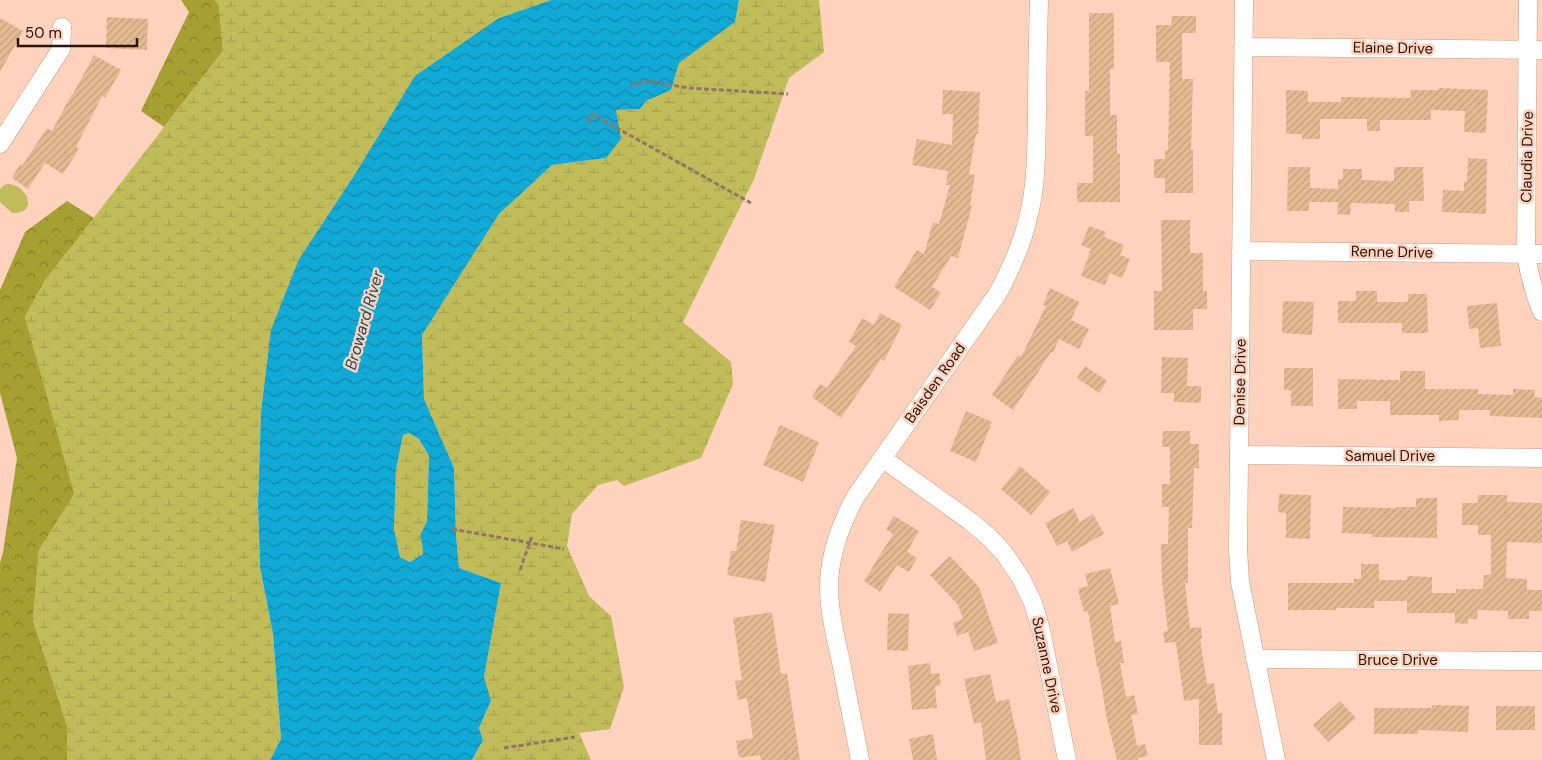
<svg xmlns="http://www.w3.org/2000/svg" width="1542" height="760" font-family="'DM Sans',sans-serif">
  <defs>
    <pattern id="forest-crowns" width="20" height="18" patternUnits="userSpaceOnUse" patternTransform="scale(1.25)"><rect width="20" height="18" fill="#a6a032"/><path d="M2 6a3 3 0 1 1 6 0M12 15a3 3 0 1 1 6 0" fill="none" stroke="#878129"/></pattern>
    <pattern id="wetland-marsh" width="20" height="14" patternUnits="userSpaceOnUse" patternTransform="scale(1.25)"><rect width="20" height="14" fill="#c1bc5a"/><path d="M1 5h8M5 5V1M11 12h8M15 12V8" fill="none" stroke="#a6a14d"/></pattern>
    <pattern id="water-waves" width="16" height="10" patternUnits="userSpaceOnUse" patternTransform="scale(1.25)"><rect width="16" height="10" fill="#11a9d6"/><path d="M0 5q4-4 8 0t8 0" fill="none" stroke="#1089ac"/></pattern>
    <pattern id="building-hatch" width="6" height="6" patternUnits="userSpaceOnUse" patternTransform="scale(1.25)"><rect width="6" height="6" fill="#e3ba92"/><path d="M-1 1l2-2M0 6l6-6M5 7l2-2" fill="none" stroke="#c39f7d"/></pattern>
  </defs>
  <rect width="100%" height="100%" fill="#fed2bd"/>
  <!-- forest -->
  <path fill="url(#forest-crowns)" d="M181,0H215L219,5L223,51L164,127L141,111L189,12Z
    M67,201L94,218L44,282L25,317L75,494L39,550L33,620L67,725V760H0V563L3,552L17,458L0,393V290L25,232Z"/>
  <!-- wetland -->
  <path fill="url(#wetland-marsh)" d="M215,0H551L499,18L357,171L299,259L261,413L258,504L260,567L273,634L281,739L270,760H67V725L33,620L39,550L74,494L25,317L44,282L223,51L219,5Z
    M739,0H819L824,52L789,78L754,179L683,322L731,362L733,384L701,458L624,486L617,480L598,485L572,514L567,546L589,596L611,616L624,687L610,729L579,733L591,760H472L483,740L479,728L491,702L484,677L501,583L459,568L456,535L454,468L424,399L422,335L499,214L552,165L606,158L616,110L640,109L646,101L671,90L679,63L735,22Z
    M409,433L419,439L429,456L427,521L421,536L422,542L423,554L410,562L400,557L394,529L396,470L403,435Z"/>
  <!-- park -->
  <path fill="#c1bc5a" d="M8,184C28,185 39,214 12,213L0,202V189L4,185Z"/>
  <!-- water -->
  <path fill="url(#water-waves)" fill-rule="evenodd" d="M551,0H739L735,22L679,63L671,90L646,101L640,109L616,110L621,139L606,158L552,165L499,214L422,335L424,399L454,468L456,535L459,568L501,583L484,677L491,701L479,728L483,740L472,760H270L281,739L273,634L260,567L258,504L261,413L271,330L299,259L357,171L415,76L499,18ZM409,433L419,439L429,456L427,521L420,536L422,542L423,554L410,562L400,557L394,529L396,470L403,435Z"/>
  <!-- building -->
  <path fill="url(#building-hatch)" d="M1089,13H1114V69H1110V115H1117V154H1120V202H1077V183H1093V136H1085V91H1089Z
    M1172,16H1196V33H1182V79H1193L1191,150H1193V193H1165V178H1154V159H1165V151L1168,150L1170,62H1156V25H1171Z
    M107,17L148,19L147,50L106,48Z
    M0,18L23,31L0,72Z
    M94,55L121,70L105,98L102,96L76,147L79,149L63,174L45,163L28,189L12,178L20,164L22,166L47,128L52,131L72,94H73Z
    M1439,88L1488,90L1486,133L1464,132L1465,111L1431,110V120H1380V131H1367V119H1320V139H1302V134H1286V90L1308,91V102H1341V97L1411,98L1410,90H1439Z
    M943,90L980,92L978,134H976L969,174L975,175L970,205L972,206L958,258L951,256L932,287L941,293L930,310L894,287L917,250L924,254L933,222L939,224L950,185H946L948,171L912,165L917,139L952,145L953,114H942Z
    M1468,158L1487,159L1486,214L1442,212L1443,190L1464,191V182H1467Z
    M1288,167H1310V188L1338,189V179H1343V169H1362V180L1394,181V167H1423L1424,201H1409V212H1395V204L1351,203L1350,215L1337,214L1338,202H1309V211H1287Z
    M1161,220H1190V253H1203V291H1207V309H1193V330H1154V291H1162Z
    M1089,226L1106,232L1104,237L1124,245L1120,255L1130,259L1122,278L1110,273L1105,285L1081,276L1091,249L1081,245Z
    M1050,288L1079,302L1071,320L1089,329L1079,349L1059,339L1053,353L1051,352L1013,410L992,395L1018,355L1021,357L1046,306L1043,305Z
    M1356,291H1377V302H1408V294H1427L1428,333H1402V323H1338V301H1356Z
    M1283,301L1314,302L1312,335L1282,333Z
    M1497,303L1501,346L1480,348L1478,328L1469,329L1467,306Z
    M880,313L902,325L884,361L881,359L841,418L812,397L820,384L827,388L856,346L849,342L862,318L874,325Z
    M1162,357L1188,358L1187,386H1201V403L1174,402V393H1161Z
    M1085,366L1107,381L1099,393L1077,378Z
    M1284,368H1313V406H1291V390H1284Z
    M1400,371H1425V389H1478V394L1513,395V389L1535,390L1534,397L1542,398V418L1490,416V410H1459V420L1439,421V415H1390V401H1357V409H1338V379L1400,380Z
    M966,411L992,422L976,462L950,451Z
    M780,425L819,442L803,482L763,465Z
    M1163,431H1190V444H1199V468H1194L1192,528H1188V583H1185L1190,628L1201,627L1202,639H1200L1207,684L1214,683L1218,713H1222V745H1199V699L1184,701L1176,642L1165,643L1163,632L1168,631L1162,581L1161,544H1168L1169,507H1162V484H1170V447H1162Z
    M1020,466L1050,492L1031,515L1001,489Z
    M1279,494L1311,495L1310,539L1286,538V513L1278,512Z
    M1478,495H1507V502L1542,503V543L1507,542L1506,578L1527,579V590H1542V611H1529V619H1508V611L1478,610L1477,619H1468V624L1455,623V613H1407V601H1374V608H1336V610H1288V583H1354V579H1361V564H1379V580H1407V576L1432,577V593H1456V589H1483L1484,575H1491V535H1478V525H1462V503H1478Z
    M1416,498H1437V538L1372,537V534L1342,533L1343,507L1397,508V507H1416Z
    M1073,508L1080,522L1093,514L1104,534L1072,552L1067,541L1057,546L1045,523Z
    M894,516L919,531L907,552L917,558L909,572L897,565L880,592L864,581L893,534L886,529Z
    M741,520L775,525L765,582L727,575L731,551H736Z
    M950,556L979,587L998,643L974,651L968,632L957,636L953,623L963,619L958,605L930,575Z
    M1110,568L1119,604L1110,606L1115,642L1121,641L1124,663H1120L1126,697L1134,695L1138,714L1131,715L1137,746L1145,744L1148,756L1138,758V760H1117L1107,719L1098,666L1097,667L1088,611L1084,612L1078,589L1088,586L1085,574Z
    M772,612L781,674L787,673L800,760H761L760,755L739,758L736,741L753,738L747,698L738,700L735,681L742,680L733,618Z
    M888,613L909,614L908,651L887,650Z
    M930,663L931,674L939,673L941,685L935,686L937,708L912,710L908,666Z
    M990,674L996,702L1009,699L1015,728H1016L1021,760H986L981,722L974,724L964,679Z
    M1340,701L1356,718L1328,742L1313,725Z
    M1432,705L1469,706L1468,732L1418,730V734H1374V708H1432Z
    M1496,706H1535V730H1496Z
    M933,734L937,760H913L909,739Z"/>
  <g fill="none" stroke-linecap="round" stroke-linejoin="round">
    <!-- minor casing -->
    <g stroke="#cf9b83" stroke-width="19">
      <path id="minor" d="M1244,0L1238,549L1240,582L1276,760
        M1528,0L1526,254C1529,274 1534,293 1542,312
        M1243,47L1542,50
        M0,144L61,49L62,27
        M1241,251L1542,254
        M1239,455L1542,458
        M882,458L970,521L989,537L1004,553L1021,578L1033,603L1041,630L1067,760
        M1255,659L1542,661
        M860,760C854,727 847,695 841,662C834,630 825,597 831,564C835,539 844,518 856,496L998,293C1011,269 1022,244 1028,218C1037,185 1036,150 1037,115C1037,77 1038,38 1039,0"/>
    </g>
    <!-- path -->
    <path stroke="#937465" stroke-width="3" stroke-dasharray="5 2.5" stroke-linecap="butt" d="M630,85L650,81L688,88L788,94
      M588,123L592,114L751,203
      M452,529L564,549
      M520,570L532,536
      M504,748L575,737"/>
    <!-- minor -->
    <use href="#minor" stroke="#fff" stroke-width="18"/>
  </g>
  <g text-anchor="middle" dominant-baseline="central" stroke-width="5" stroke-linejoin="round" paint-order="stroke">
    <!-- street labels -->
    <g font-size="15" fill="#29160d" stroke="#fed2bd">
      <text transform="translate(1393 48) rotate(1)">Elaine Drive</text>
      <text transform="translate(1527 157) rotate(-89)">Claudia Drive</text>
      <text transform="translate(1392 252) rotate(1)">Renne Drive</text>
      <text transform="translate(1240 382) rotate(-89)">Denise Drive</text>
      <text transform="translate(935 383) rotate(-55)">Baisden Road</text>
      <text x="1390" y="456">Samuel Drive</text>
      <text x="1398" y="660">Bruce Drive</text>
      <text transform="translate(1047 665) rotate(78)">Suzanne Drive</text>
    </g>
    <!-- water labels -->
    <g font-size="16" font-style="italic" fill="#144a5d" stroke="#fed2bd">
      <text transform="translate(364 320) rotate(-74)">Broward River</text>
    </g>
  </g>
  <!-- scale -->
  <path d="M18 38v8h119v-8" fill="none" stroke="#29160d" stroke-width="2.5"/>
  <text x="25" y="38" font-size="15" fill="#29160d" stroke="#fed2bd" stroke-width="4" paint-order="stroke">50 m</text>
</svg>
